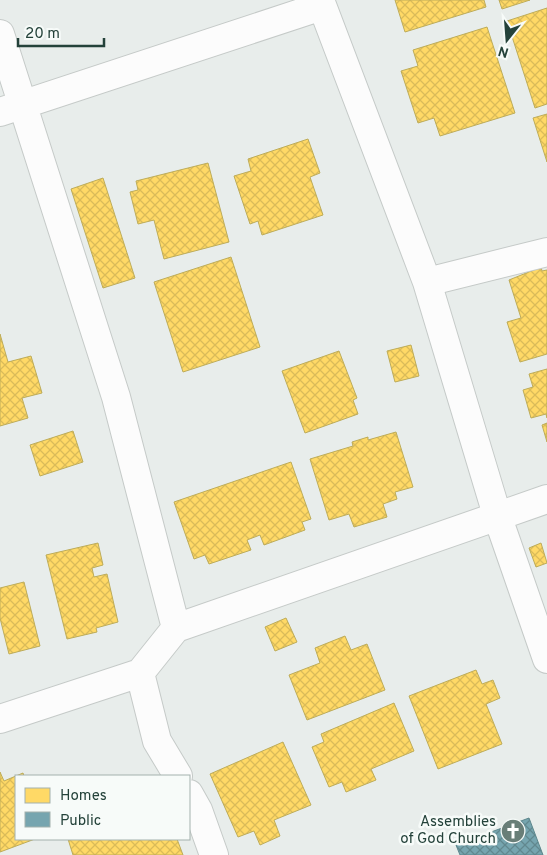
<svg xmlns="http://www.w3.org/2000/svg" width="547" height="855" font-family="Overpass,sans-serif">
  <defs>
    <pattern id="homes-cross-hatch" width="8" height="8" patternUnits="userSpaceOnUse" patternTransform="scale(1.25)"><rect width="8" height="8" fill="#ffd966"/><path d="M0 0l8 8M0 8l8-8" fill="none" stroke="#dabb59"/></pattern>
    <pattern id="public-cross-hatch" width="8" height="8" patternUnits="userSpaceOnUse" patternTransform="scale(1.25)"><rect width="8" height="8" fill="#76a5af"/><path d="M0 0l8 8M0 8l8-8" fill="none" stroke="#61888f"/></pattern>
  </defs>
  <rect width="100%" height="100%" fill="#e8edeb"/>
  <!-- homes -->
  <path fill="url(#homes-cross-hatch)" stroke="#bdac59" d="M395,0H484L486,7L405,32Z
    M499,0H530L502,9Z
    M547,8V104L535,108L507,21Z
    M487,27L515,113L440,136L434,118L418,123L401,71L418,66L413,50Z
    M547,114V162L533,118Z
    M308,139L320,173L310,177L323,215L262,235L258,221L250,224L234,176L251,171L248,159Z
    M208,163L229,242L164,259L154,220L138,224L130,192L138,190L136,181Z
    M103,178L135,278L103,288L71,189Z
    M231,257L260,347L183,372L154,282Z
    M541,267L542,271L547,270V354L520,362L507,322L521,318L509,280Z
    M0,334L8,362L31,356L42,393L22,398L28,418L0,426Z
    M411,345L419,376L395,382L387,351Z
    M339,351L357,398L353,400L358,414L305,433L282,371Z
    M547,369V418L546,414L531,418L523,390L533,387L529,374Z
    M547,423V442L542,425Z
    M73,431L83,462L40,476L30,445Z
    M396,432L413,487L395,492L397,499L383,504L387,517L354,527L349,514L329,520L310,459L353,446L352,442L368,437V440Z
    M291,462L311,519L302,522L305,530L264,545L260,535L247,540L251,550L209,564L205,555L194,559L174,502Z
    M98,543L103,565L92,568L94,577L107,574L118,622L96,628L97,632L67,639L46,555Z
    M541,543L547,563L536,567L529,548Z
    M24,582L40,646L9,654L0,618V588Z
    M286,618L297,642L275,651L265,627Z
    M345,636L351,650L367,644L385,690L307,720L289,675L320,663L315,648Z
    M476,670L482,684L493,680L500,698L486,704L502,744L438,769L409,696Z
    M394,703L414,751L371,769L376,780L346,792L342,782L329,787L312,747L324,742L321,734Z
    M283,742L311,805L274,820L280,836L260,845L254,831L238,837L210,774Z
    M0,772L4,781L23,773L24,776H16V839H35L0,852Z
    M68,839H177L183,855H73Z"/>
  <!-- public -->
  <path fill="url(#public-cross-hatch)" stroke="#5d878c" d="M529,818L543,855H460L456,845Z"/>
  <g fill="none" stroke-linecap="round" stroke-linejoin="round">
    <!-- minor casing -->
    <g stroke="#c5cac8" stroke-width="30">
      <path id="minor" d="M320,0L427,282L497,515L547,659
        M0,34L116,397L176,628
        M0,112L322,6
        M427,282L547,252
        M140,673L157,741L178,776
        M0,719L140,673L176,628L547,499
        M189,794L198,810L214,855"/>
    </g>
    <!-- minor -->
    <use href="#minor" stroke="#fcfcfc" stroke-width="28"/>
  </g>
  <!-- icons -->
  <defs>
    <g id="church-disc" transform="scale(1.25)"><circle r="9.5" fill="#697e78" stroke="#f7fbf9"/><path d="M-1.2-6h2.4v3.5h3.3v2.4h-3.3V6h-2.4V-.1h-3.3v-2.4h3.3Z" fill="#fff"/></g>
  </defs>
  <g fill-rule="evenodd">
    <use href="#church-disc" x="513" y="831"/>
  </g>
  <g text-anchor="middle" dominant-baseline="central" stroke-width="5" stroke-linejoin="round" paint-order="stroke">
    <!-- poi labels -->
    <g font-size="15" fill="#24423a" stroke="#f7fbf9" text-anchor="end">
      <text x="496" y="822">Assemblies<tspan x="496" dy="17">of God Church</tspan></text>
    </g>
  </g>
  <!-- legend -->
  <rect x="15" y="775" width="175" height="65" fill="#f7fbf9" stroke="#a3b1ad"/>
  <rect x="25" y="788" width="25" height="15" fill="#ffd966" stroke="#a3b1ad"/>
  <text x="60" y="800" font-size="15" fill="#24423a">Homes</text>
  <rect x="25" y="812" width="25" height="15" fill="#76a5af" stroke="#a3b1ad"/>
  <text x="60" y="825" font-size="15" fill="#24423a">Public</text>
  <!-- north arrow -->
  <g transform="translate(507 40) rotate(197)" stroke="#f7fbf9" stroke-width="4" paint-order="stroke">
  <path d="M0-4L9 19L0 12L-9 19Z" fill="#24423a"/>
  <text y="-8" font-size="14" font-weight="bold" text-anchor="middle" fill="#24423a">N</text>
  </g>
  <!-- scale -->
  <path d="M18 38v8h86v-8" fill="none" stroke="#24423a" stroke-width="2.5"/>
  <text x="25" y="38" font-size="15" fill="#24423a" stroke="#f7fbf9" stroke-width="4" paint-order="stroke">20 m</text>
</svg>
